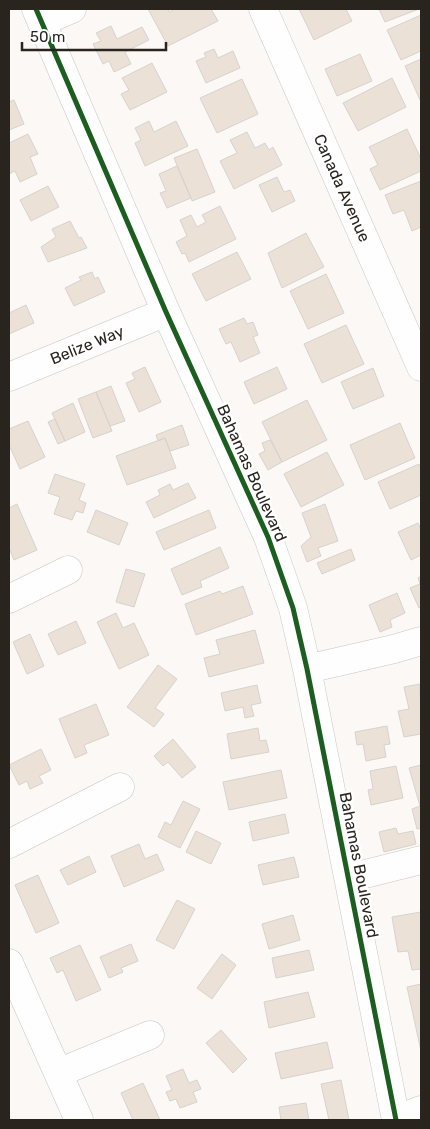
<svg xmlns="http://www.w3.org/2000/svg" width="430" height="1129" font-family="Rubik,sans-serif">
  <rect width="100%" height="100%" fill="#fbf8f5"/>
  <!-- building -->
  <path fill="#ebe1d7" stroke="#d6d2ce" d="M148,9H168L169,12L175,9H211L218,21L168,46Z
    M299,9H346L352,21L314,40Z
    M379,9H419L385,22Z
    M421,15V51L401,60L387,30Z
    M111,26L117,39L142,27L149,40L125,52L131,64L114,72L109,61L103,64L93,44L101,41L96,33Z
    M214,49L218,58L233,51L240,68L206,83L196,61L206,57L204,53Z
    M360,54L372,81L337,96L325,69Z
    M421,59V99L420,100L405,66Z
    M152,63L167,92L130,110L121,94L129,90L122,78Z
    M392,78L406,107L358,131L343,103Z
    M242,79L258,114L217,133L200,98Z
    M14,100L24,124L9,130V102Z
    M149,121L154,132L176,121L188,146L145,166L135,143L141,140L135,128Z
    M407,129L421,159V171L380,190L370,169L378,165L369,147Z
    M247,132L255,148L265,143L269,150L273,147L282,165L234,189L220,161L237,153L230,140Z
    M28,134L38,154L30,157L37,174L20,182L15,171L9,174V143Z
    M197,149L215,192L192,201L174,158Z
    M177,166L191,198L167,208L160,193L166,191L159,174Z
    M277,177L284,192L290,190L295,201L272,212L259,185Z
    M421,181V227L412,231L404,210L393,214L385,195Z
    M48,186L59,207L31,221L20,200Z
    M220,206L236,239L189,262L185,253L182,254L176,242L187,236L180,220L191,215L197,227L206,222L202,215Z
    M70,221L79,238L81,237L87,248L48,262L41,247L56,237L52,229Z
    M306,233L324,267L282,288L268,253Z
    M237,252L251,279L206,301L192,274Z
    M92,272L95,279L98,277L105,292L74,306L65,288L81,280L79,277Z
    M326,274L344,313L308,329L290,291Z
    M26,305L34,323L9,334V313Z
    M244,318L247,324L253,322L258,335L253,337L260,353L240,362L231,342L226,344L219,329Z
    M346,325L364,364L322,383L304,344Z
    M145,367L161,402L139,412L126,383L135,379L132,373Z
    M277,367L287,389L254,404L244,382Z
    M373,368L384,396L353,409L341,382Z
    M111,386L125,421L110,426L96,392Z
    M96,392L112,431L93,438L78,399Z
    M307,400L327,440L282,462L262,422Z
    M73,403L85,432L65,441L52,413Z
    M55,419L65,441L58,444L48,422Z
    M28,421L45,457L20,469L9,445V429Z
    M400,423L415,458L365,480L350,445Z
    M182,425L189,445L170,451L165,438L158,441L156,435Z
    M165,438L176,468L127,485L116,456Z
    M270,440L282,462L268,470L259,454L265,451L262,443Z
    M327,452L344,485L301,507L284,474Z
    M419,464L421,470V495L390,509L378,482Z
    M55,474L85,484L79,500L86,503L83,513L76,511L72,520L54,514L60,497L48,493Z
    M188,483L196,498L154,518L146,502L160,495L158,490L170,484L173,490Z
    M17,504L37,550L14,560L9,548V508Z
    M325,504L338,541L318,548L321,556L307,562L301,546L311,537L302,513Z
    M96,510L128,523L119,545L87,532Z
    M209,510L216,528L164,550L156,532Z
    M418,523L421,530V555L411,560L398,532Z
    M220,547L229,568L200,581L202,587L182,595L171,569Z
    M351,549L355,560L322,574L317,563Z
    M126,569L145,574L134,607L116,602Z
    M421,576V607L419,608L410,588L420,584L418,578Z
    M243,586L253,614L196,635L185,604L220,591L222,594Z
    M397,593L405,613L390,620L392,627L380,632L369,605Z
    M116,613L123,628L134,623L149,655L119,669L97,622Z
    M76,621L86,643L58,655L48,634Z
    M255,630L264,663L209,677L204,658L220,654L216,640Z
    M30,634L44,666L27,674L13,642Z
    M158,665L177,679L155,708L164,714L154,727L127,707Z
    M420,684L421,734L404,737L398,711L409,709L404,687Z
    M257,685L261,703L251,705L254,716L245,718L243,707L225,711L221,693Z
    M96,704L109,735L84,745L87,753L75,758L59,719Z
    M387,726L390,744L384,745L386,757L366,761L363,744L357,745L355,732Z
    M258,728L260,741L266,740L269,752L231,759L227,734Z
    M173,739L196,767L182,778L168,762L163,766L154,756Z
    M41,749L51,770L39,776L43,783L30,789L27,781L19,785L9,765Z
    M421,765V828L417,829L412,809L420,806L409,768Z
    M396,766L403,798L371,805L368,790L373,789L370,771Z
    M281,770L287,798L229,810L223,782Z
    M183,801L200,809L180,848L158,837L165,822L171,825Z
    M285,814L289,833L253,841L249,822Z
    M396,828L398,834L413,831L416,844L384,852L379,832Z
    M196,831L221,843L211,864L186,852Z
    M139,844L145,859L157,854L164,870L124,887L111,856Z
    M89,856L96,872L68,885L60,870Z
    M294,857L299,877L263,885L258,865Z
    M38,875L59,923L36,933L15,885Z
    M177,900L195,909L174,949L156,940Z
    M421,912V969L412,970L408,951L398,952L392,917Z
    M293,915L300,940L269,949L262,924Z
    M131,944L138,961L121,968L123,972L109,978L100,957Z
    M80,945L101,990L76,1001L63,970L57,973L50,958Z
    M309,950L314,970L276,978L272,958Z
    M222,954L236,965L212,999L197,988Z
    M421,984V1051L407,987Z
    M308,992L315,1017L269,1028L264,1002Z
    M221,1030L247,1059L233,1073L206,1043Z
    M327,1042L333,1068L281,1079L275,1053Z
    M183,1069L189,1083L197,1080L201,1089L193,1092L197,1102L180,1108L176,1099L170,1101L166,1092L172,1090L166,1076Z
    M341,1080L349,1120H329L321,1084Z
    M143,1083L160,1120H133L121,1093Z
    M306,1103L309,1120H281L279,1107Z"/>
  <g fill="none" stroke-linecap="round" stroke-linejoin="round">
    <!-- minor casing -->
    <g stroke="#c9c5c1" stroke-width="29">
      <path id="minor" d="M36,9L166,312L268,537L293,608L307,669L396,1120
        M263,9L421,367
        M42,22L72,9
        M9,377L166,312
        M9,599L68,570
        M307,669L394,649L421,641
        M9,844L120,787
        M349,878L421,860
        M9,963L79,1120
        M58,1073L150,1035
        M397,1120L421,1110"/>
    </g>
    <!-- minor -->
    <use href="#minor" stroke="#fefefe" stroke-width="28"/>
    <!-- cycleway casing -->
    <g stroke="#fff" stroke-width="8">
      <path id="cycleway" d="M36,9L166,312L268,537L293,608L307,669L396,1120"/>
    </g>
    <!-- cycleway -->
    <use href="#cycleway" stroke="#1b5e20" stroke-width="5"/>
  </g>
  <g text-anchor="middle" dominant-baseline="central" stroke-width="5" stroke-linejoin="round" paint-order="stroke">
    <!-- street labels -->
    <g font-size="16" fill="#2a241f" stroke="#fff">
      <text transform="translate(342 188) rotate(66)">Canada Avenue</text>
      <text transform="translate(87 345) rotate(-22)">Belize Way</text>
      <text transform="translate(252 473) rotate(66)">Bahamas Boulevard</text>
      <text transform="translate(359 865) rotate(79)">Bahamas Boulevard</text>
    </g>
  </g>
  <!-- border -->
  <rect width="430" height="1129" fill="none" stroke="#2a241f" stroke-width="20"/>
  <!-- scale -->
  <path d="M22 42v8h144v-8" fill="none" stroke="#2a241f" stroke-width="2.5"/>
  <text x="30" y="42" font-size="15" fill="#2a241f" stroke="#ffffff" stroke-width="4" paint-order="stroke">50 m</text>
</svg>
